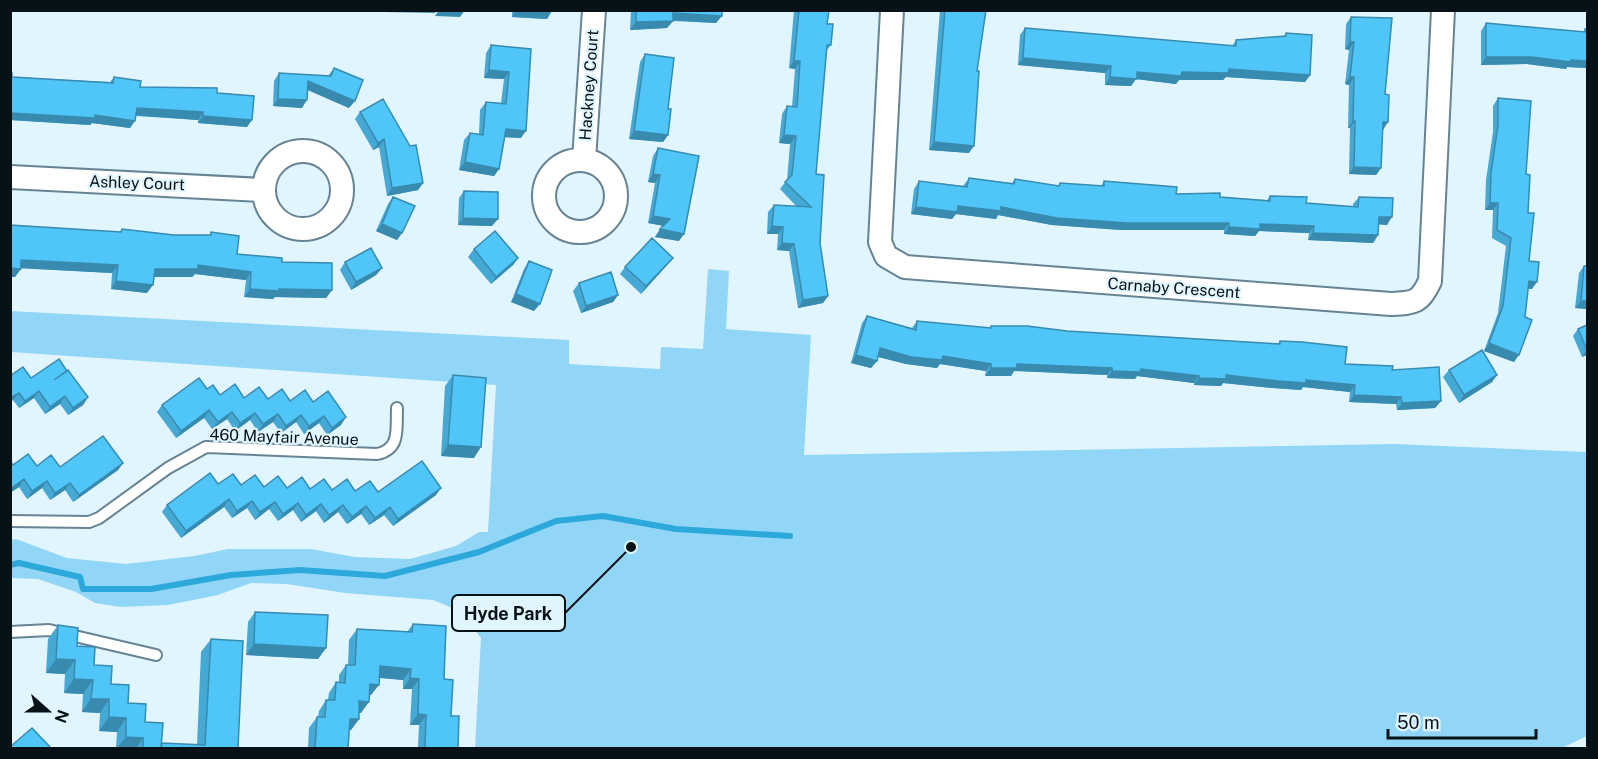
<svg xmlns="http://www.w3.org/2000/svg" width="1598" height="759" font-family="'Public Sans',sans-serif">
  <rect width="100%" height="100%" fill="#e1f5ff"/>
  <!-- green -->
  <path fill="#92d6f7" d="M708,269L729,271L726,329L811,335L804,455L1394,444L1587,452V736L1562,748H475L481,638L460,611L433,600L345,593L287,584L251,583L218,595L168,605L121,607L95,603L76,592L38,579L11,578V540L16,539L67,558L126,564L194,556L228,549H311L355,557L410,559L456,546L479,532H488L496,385L11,352L10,311L569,340V364L660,369L661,347L703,349Z"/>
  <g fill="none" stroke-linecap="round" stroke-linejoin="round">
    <!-- stream -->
    <path stroke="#2ca9da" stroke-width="6" d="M10,565L19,563L80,577L83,589H151L231,575L300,570L385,576L479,552L556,521L603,516L676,529L790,536"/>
    <!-- service casing -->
    <g stroke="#668493" stroke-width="14">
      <path id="service" d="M10,521L89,522L99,518L168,468L206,447L377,454C401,449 396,429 397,408
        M10,632L49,630L156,655"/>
    </g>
    <!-- minor casing -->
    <g stroke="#668493" stroke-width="26">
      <path id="minor" d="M892,10L880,242L886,256L905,267L1391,304C1414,303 1420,303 1430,281L1443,10
        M264 190a39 39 0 1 1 78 0a39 39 0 1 1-78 0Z
        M584,160L594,10
        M544 196a36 36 0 1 1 72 0a36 36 0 1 1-72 0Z
        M10,177L263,190"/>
    </g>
    <!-- service -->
    <use href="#service" stroke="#fff" stroke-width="10"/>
    <!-- minor -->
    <use href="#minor" stroke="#fff" stroke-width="22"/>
  </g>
  <!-- wall -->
  <path fill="#45a9d5" d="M511,10H552L547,19L512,17V11Z
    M631,10H722L716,23L673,21L667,28L630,30Z
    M794,10H829L827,24L831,45L826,51L816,174L820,243L828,296L823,303L798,308L789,251L777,250L778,234H767L768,212L774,205L797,207L780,189L787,180L790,144L779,143L782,114L787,106L792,107L795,69L789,68Z
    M940,10H986L977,71L969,153L929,150Z
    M1351,17L1382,130L1381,168L1376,175L1349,174L1350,128H1348L1349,85L1345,84L1349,50L1345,49L1346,24Z
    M1486,23L1583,32L1585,29H1587V68L1567,67L1566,69L1527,64L1481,65V31Z
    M1025,28L1232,46L1236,40L1284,36L1286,33L1310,75L1305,82L1226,77L1223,80H1179L1176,84L1136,79L1131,86L1105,85V73L1018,65L1020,35Z
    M491,45L531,49L521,138L505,137L499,169L494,176L459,170L464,140L470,133L479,134L480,110L486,102L501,103L504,79L484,78L486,53Z
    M645,54L668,109V135L663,142L629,139L640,62Z
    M334,68L349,108L308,90L302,108L273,106L274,81L279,73L328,76Z
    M10,73L12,77L110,82L114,77L140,87L217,93L247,127L198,123V120L136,116L130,128L92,123L90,125L10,120Z
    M1498,98L1526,174L1529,261L1532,289H1528L1514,362L1484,351L1498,313L1506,246L1492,238L1493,210H1485L1486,180L1493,132V106Z
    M360,112L410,146L423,183L418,190L387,196L379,147L373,150L355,119Z
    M658,148L679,241L655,237L663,226L648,223L655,183L648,182L653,156Z
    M969,178L1012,183L1015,179L1058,186L1060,183L1101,186L1104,181L1176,194L1267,200L1270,196L1306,203L1353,207V204L1359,197L1387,225L1379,224L1378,235L1373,243L1308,240L1309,233L1259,231L1255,236L1224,234V230H1121L1052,225L998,215L996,219L956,214L952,219L911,214L914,189L919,181L963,186Z
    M464,191L492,226L458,225L459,198Z
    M393,197L402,233L397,240L376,231L388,204Z
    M10,225L120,232L122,229L174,235H209L211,232L237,254L282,262L332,290L326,298L275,297L273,299L244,297L246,280L195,274L192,277H154L147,293L111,289L112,273L21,268L15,277Z
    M474,249L518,258L513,265L491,284L468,257Z
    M529,261L534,311L511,302L524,269Z
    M345,262L382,268L376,275L351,290L340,270Z
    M667,265L641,294L620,274L625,267Z
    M1584,266H1587V309L1575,308L1579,273Z
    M579,283L618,295L613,302L581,313L573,291Z
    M867,316L912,328L917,321L990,328L991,326L1067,331L1278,344L1280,341L1345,364L1392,370L1441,401L1435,408L1397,410L1396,404L1349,402L1350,392L1303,387L1301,390L1273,388L1223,383L1221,386L1194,385V383L1137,376L1135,379L1107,378V375L1014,371L1011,376H985L986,371L940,364L937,368L906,364L878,357L877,361L871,368L851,363L862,323Z
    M1587,325V355L1582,357L1573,336L1578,329Z
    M1449,370L1497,375L1492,382L1459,403L1443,377Z
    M67,371L88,397L83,405L68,415L60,404L45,414L34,398L19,408L13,400L10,402V376L31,378Z
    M453,375L474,458L441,456L445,386Z
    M207,389L220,395L244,398L313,402L341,425L327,435L319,423L304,434L296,422L281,433L273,422L258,432L250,420L235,431L227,419L212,429L204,418L176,438L157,412L162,405Z
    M10,461L13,465L60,467L123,463L118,470L73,502L65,490L50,500L42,488L27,499L19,487L10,493Z
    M218,484L287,488L436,495L393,526L384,515L369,525L361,514L347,524L338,512L324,523L316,511L301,522L293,510L278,521L269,509L255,520L247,508L232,518L224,507L181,538L162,512L167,505Z
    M255,612L326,648L318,659L246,655L248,622Z
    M413,624L444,679L458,748H418L419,725H410L412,689H403V680L379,678L371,695H369L361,713H359V719L351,730H349L348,748H308L309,728L317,717H318L319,711L326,700H328L329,693L336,682H339V675L346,665H348L349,640L357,629L407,632Z
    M58,625L145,722L162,743L197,745L201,652L211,639L238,748H116L117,732L99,731L100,713L82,712L83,694L64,693L65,674L46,673L48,639Z"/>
  <!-- shaded-wall -->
  <path fill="#388aae" d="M385,10H437L435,13L384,12Z
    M439,10H465L460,17L435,16Z
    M516,10H538L552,11L547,19L512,17Z
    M673,13L722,16L716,23L668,20Z
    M673,21L667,28L630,30L636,22Z
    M1350,42H1354L1349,50L1345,49Z
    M1486,57H1532L1587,61V68L1567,67L1566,69L1527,64L1481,65Z
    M1023,58L1111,66L1105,73L1018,65Z
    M794,61H800L795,69L789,68Z
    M1229,69L1310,75L1305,82L1226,77L1223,80H1179L1176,84L1136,79L1131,86L1105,85L1110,77L1137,72H1182Z
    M489,70L509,72L504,79L484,78Z
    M1350,77H1354L1349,85L1345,84Z
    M308,81L355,101L349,108L303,88Z
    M278,99L307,100L302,108L273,106Z
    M137,108L203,112L198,120L132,115Z
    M10,113L95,115L135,121L130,128L92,123L90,125L10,120Z
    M203,116L252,120L247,127L198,123Z
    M1353,121H1355L1350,128H1348Z
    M1383,122H1388L1383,130Z
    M506,129L526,131L521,138L501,137Z
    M634,131L668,135L663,142L629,139Z
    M784,135L796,136L790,144L779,143Z
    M384,139L379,147L373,150L378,143Z
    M934,142L974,146L969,153L929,150Z
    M465,162L499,169L494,176L459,170Z
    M1354,167L1381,168L1376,175L1349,174Z
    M653,174L660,175L655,183L648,182Z
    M423,183L418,190L387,196L392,188Z
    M1490,203H1498L1493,210H1485Z
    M958,206L1001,207L1229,223L1224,230H1121L1052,225L998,215L996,219L956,214L952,219L911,214L916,207Z
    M653,216L670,219L665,226L648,223Z
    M1379,217H1392L1387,225L1374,224Z
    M463,218L498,219L492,226L458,225Z
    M382,224L402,233L397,240L376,231Z
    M1260,224L1314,226L1309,233L1259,231L1255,236L1224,234L1229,227Z
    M772,226L783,227L778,234H767Z
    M660,229L684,234L679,241L655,237Z
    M1313,233L1378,235L1373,243L1308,240Z
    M782,243L794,244L789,251L777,250Z
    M518,258L513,265L491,284L496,277Z
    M673,258L667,265L641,294L646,286Z
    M21,260L118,265L112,273L16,268Z
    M198,265L251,272L246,280L195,274L192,277H149L155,269Z
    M10,268L21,269L15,277H10Z
    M382,268L376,275L351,290L356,282Z
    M116,281L153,285L147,293L111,289Z
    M1529,281L1537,282L1532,289L1524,288Z
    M250,289H279L332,290L326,298L275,297L273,299L244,297Z
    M516,294L540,304L534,311L511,302Z
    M618,295L613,302L581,313L586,306Z
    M828,296L823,303L798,308L803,300Z
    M1581,301H1587V309L1575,308Z
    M1489,343L1519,355L1514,362L1484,351Z
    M880,348L943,356L991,364L986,371L940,364L937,368L906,364L875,356Z
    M1587,349V355L1582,357L1587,350Z
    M856,355L877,361L871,368L851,363Z
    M1017,364L1112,368L1107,375L1014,371L1011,376H985L991,368Z
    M1141,369L1199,376L1194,383L1137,376L1135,379L1107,378L1112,371Z
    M1226,375L1306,380L1355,385L1350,392L1303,387L1301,390L1273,388L1223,383L1221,386L1194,385L1199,378Z
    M1497,375L1492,382L1459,403L1464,395Z
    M39,391L34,398L19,408L25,401Z
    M19,393L13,400L10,402V398Z
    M1354,395L1401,397L1396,404L1349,402Z
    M65,396L60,404L45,414L50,407Z
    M88,397L83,405L68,415L73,408Z
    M1441,401L1435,408L1397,410L1402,403Z
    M209,410L204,418L176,438L181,431Z
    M232,412L227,419L212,429L218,422Z
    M255,413L250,420L235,431L240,423Z
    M278,414L273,422L258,432L263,424Z
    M301,415L296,422L281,433L286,426Z
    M324,416L319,423L304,434L309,426Z
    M346,417L341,425L327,435L332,428Z
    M448,445L481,447L474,458L441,456Z
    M123,463L118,470L73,502L79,495Z
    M24,479L19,487L10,493V489Z
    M47,481L42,488L27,499L32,491Z
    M70,483L65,490L50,500L55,493Z
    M441,488L436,495L393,526L398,519Z
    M229,499L224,507L181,538L186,531Z
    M252,501L247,508L232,518L237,511Z
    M275,502L269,509L255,520L260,512Z
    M298,503L293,510L278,521L283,514Z
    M321,504L316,511L301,522L306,515Z
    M343,505L338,512L324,523L329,515Z
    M366,506L361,514L347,524L352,517Z
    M390,507L384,515L369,525L375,518Z
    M254,644L326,648L318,659L246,655Z
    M56,659L75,660L65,674L46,673Z
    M380,666L411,669L403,680L372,677Z
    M410,678L419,679L412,689H403Z
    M74,679L93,680L83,694L64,693Z
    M370,684L379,685L371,695H362Z
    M91,699H109L100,713L82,712Z
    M359,701L369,702L361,713L352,712Z
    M418,714L426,715L419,725H410Z
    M109,717L126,718L117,732L99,731Z
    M350,719H359L351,730H342Z
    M126,737L143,738L136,748H117Z"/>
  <!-- building -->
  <path fill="#50c5f8" stroke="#388aae" stroke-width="1.5" d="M636,10H722V16L673,13V21L636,22Z
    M799,10H829L827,24H833L831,45H827L816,174L824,175L820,243L828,296L803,300L794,244L782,243L783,227L772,226L774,205L811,207L785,182L792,175L796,136L784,135L787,106L797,107L800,61H794Z
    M945,10H986L977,71H979L974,146L934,142Z
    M1351,17L1392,18L1385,94L1389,95L1388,122H1383L1381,168L1354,167L1355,121H1353L1354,77H1350L1354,42H1350Z
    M1486,23L1585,32V29H1587V61L1571,60V62L1532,57H1486Z
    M1025,28L1236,46V40L1286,36V33L1312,35L1310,75L1229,69L1228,73L1182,72L1181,76L1137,72V79L1110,77L1111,66L1023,58Z
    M491,45L531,49L526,131L506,129L499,169L465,162L470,133L483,135L486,102L506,104L509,72L489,70Z
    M645,54L674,58L668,109H671L668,135L634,131Z
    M334,68L363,80L355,101L308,81L307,100L278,99L279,73L331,76Z
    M10,73H12V77L113,83L114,77L141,81L140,87L217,88V93L254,96L252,120L203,116V112L137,108L135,121L95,115V118L10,113Z
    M1498,98L1531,101L1526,174L1530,175L1528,213H1534L1529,261L1539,262L1537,282L1529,281L1525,317L1532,320L1519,355L1489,343L1503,306L1511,238L1497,230L1498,203H1490L1491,173L1498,125Z
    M383,99L410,146L416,145L423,183L392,188L384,139L378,143L360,112Z
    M658,148L699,156L684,234L660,229L670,219L653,216L660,175L653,174Z
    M969,178L1014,184L1015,179L1059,186L1060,183L1104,186V181L1177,187L1176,194L1220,193V197L1270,201V196L1307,197L1306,203L1358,207L1359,197L1393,198L1392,217H1379L1378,235L1313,233L1314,226L1260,224V229L1229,227V223H1127L1057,218L1001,207V211L958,206L957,212L916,207L919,181L967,187Z
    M464,191L498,192V219L463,218Z
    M393,197L415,206L402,233L382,224Z
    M10,225L121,232L122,229L174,235H211V232L239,236L237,254L282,258V262L332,263V290L279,289V291L250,289L251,272L198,265V269H155L153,285L116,281L118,265L21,260V269L10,268Z
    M495,231L518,258L496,277L474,249Z
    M652,238L673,258L646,286L625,267Z
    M371,248L382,268L356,282L345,262Z
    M529,261L552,270L540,304L516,294Z
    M1584,266H1587V301H1581Z
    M611,272L618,295L586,306L579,283Z
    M867,316L916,330L917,321L991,328V326H1027L1067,331L1280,344V341L1302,342L1347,347L1345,364L1393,366L1392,370L1439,367L1441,401L1402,403L1401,397L1354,395L1355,385L1306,380V383L1278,381L1226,375V379L1199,378V376L1141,369L1140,372L1112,371V368L1017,364V368H991V364L943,356L942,360L911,357L880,348L877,361L856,355Z
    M1587,325V350L1578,329Z
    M1482,350L1497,375L1464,395L1449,370Z
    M59,359L67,371L54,380L68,370L88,397L73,408L65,396L50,407L39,391L25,401L19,393L10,398V376L23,367L31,378Z
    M453,375L486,378L481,447L448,445Z
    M199,378L207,389L213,385L220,395L235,384L244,398L259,387L268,399L282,389L290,401L305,390L313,402L328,391L346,417L332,428L324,416L309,426L301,415L286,426L278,414L263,424L255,413L240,423L232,412L218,422L209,410L181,431L162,405Z
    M103,436L123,463L79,495L70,483L55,493L47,481L32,491L24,479L10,489V461L13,465L28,454L37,466L51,455L60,467Z
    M422,461L441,488L398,519L390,507L375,518L366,506L352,517L343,505L329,515L321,504L306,515L298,503L283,514L275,502L260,512L252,501L237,511L229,499L186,531L167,505L210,473L218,484L233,474L241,485L255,475L264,487L278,476L287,488L302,477L310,489L324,479L332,490L347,479L355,491L370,481L378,492Z
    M255,612L328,615L326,648L254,644Z
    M413,624L446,626L444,679L453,680L451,716H459L458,748H425L426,715L418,714L419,679L410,678L411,669L380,666L379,685L370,684L369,702L359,701V719H350L348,748H315L317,717H325L326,700H335L336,682L345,683L346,665H355L357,629L412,632Z
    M58,625L78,628L77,646L95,647L94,665L112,666L111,684L129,685L128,703L146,704L145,722L163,723L161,748H143V738L126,737V718L109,717V699H91L93,680L74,679L75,660L56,659Z
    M211,639L243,641L238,748H161L162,743L205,745Z
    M32,728L51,748H10V747Z"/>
  <g text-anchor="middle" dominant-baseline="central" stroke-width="4.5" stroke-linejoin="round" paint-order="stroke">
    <!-- street labels -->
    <g font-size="16" fill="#071218" stroke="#e1f5ff">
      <text transform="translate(589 85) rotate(-86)">Hackney Court</text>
      <text transform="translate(137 183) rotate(2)">Ashley Court</text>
      <text transform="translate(1174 288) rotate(4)">Carnaby Crescent</text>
      <text transform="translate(284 437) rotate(2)">460 Mayfair Avenue</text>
    </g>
  </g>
  <!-- callouts -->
  <path fill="none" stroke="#071218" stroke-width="2" d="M631 547L565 613"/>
  <circle fill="#071218" stroke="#e1f5ff" stroke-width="2" cx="631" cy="547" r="6"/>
  <rect fill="#e1f5ff" stroke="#071218" stroke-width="2" x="452" y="595" width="113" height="36" rx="6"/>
  <g font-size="18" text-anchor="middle" font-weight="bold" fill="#071218">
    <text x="508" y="620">Hyde Park</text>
  </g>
  <!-- border -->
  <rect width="1598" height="759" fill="none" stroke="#071218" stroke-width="24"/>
  <!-- north arrow -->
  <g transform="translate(48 711) rotate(111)" stroke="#e1f5ff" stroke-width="4.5" paint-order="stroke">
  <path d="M0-4.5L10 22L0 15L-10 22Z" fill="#071218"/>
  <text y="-9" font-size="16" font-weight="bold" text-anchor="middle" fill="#071218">N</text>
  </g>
  <!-- scale -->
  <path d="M1388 729v9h148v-9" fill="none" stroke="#071218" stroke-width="3"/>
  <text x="1397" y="729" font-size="18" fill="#071218" stroke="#e1f5ff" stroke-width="4.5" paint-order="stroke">50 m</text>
</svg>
